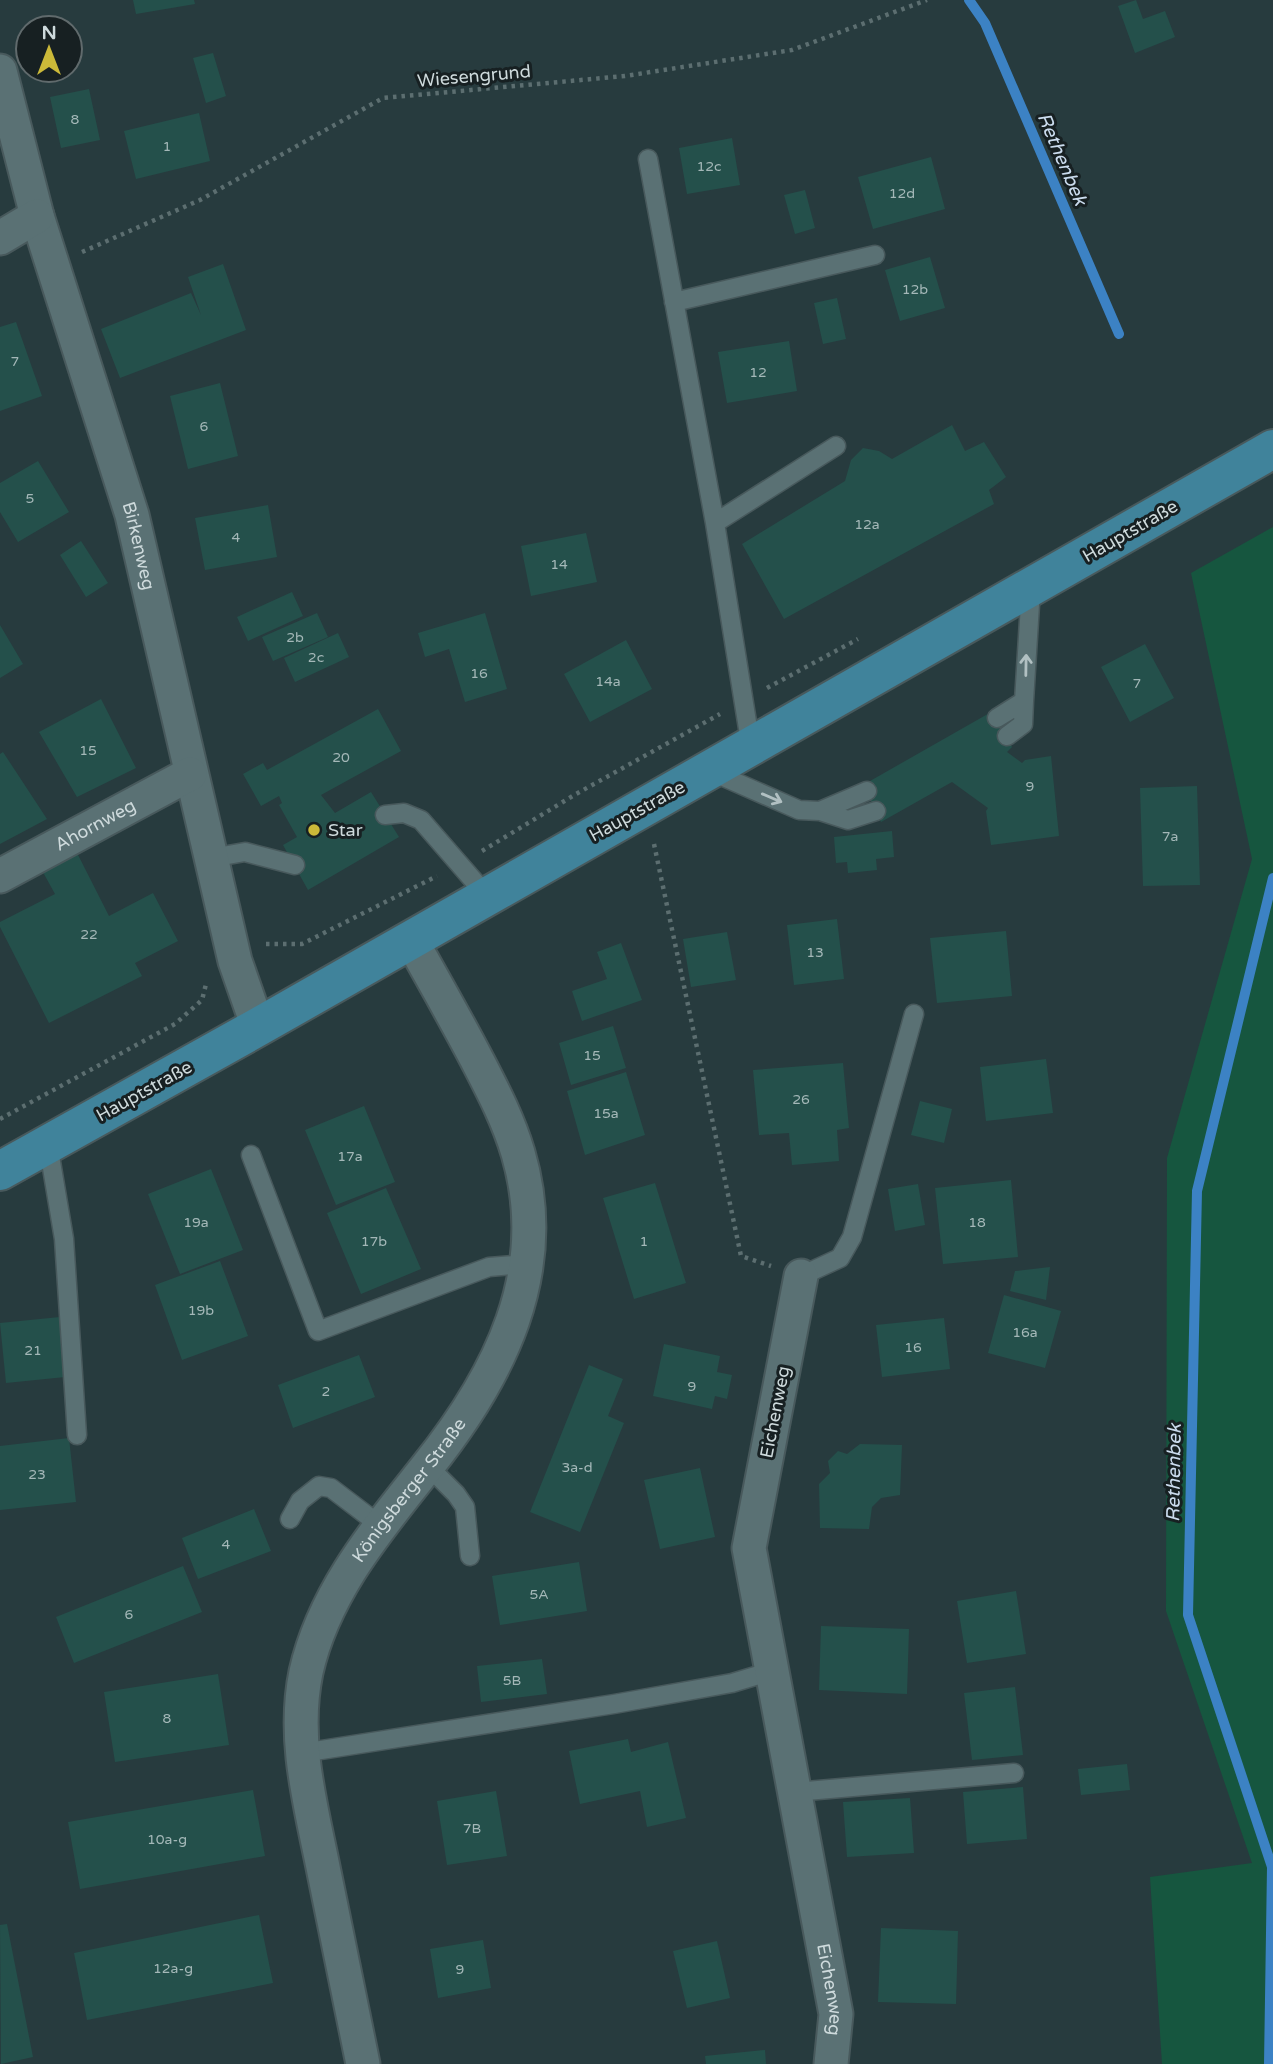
<svg xmlns="http://www.w3.org/2000/svg" width="1273" height="2064" font-family="'Varela Round',sans-serif">
  <rect width="100%" height="100%" fill="#273b3e"/>
  <!-- green -->
  <path fill="#16563f" d="M1273,527V2064H1162L1150,1877L1252,1863L1166,1611L1167,1158L1252,859L1191,573Z"/>
  <g fill="none" stroke-linecap="round" stroke-linejoin="round">
    <!-- stream -->
    <path stroke="#3c82c4" stroke-width="10" d="M969,0L985,23L1119,334
      M1269,2064L1272,1867L1188,1615L1197,1191L1273,878"/>
  </g>
  <!-- building -->
  <path fill="#24504b" d="M133,0H194L195,4L136,14Z
    M1136,0L1143,19L1165,11L1175,37L1135,53L1118,6Z
    M213,53L226,96L206,103L193,58Z
    M89,89L100,140L61,148L50,97Z
    M199,113L210,161L136,179L124,131Z
    M732,138L740,185L687,194L679,148Z
    M931,157L945,209L873,229L858,177Z
    M805,190L815,228L795,234L784,195Z
    M930,257L945,308L900,321L885,270Z
    M223,264L246,330L120,378L101,329L191,293L201,315L188,277Z
    M837,298L846,339L823,344L814,303Z
    M16,322L42,396L0,411V327Z
    M789,341L797,391L727,403L718,352Z
    M220,383L238,456L188,469L170,396Z
    M952,425L965,451L984,442L1006,477L989,490L994,504L784,619L742,544L845,481L851,460L863,448L879,451L892,459Z
    M38,461L69,512L18,542L0,512V483Z
    M268,505L277,557L205,570L195,518Z
    M586,533L597,582L531,596L521,546Z
    M81,541L108,583L86,597L60,555Z
    M292,592L303,616L248,641L237,617Z
    M317,613L328,637L273,661L262,637Z
    M485,613L507,689L465,702L449,649L425,657L418,633Z
    M0,625L23,664L0,678Z
    M338,633L349,657L295,682L284,658Z
    M626,640L652,689L590,722L564,674Z
    M1145,644L1174,698L1130,722L1101,667Z
    M101,699L136,768L77,797L39,732Z
    M378,709L401,751L321,795L335,813L371,792L399,837L308,890L283,845L297,837L279,805L282,803L279,796L261,806L243,774L263,763L267,770Z
    M993,711L1012,747L1007,752L1022,763L1025,760L1051,756L1059,836L991,845L986,811L988,808L952,782L881,822L863,785Z
    M3,752L47,819L0,844V754Z
    M1197,786L1200,885L1143,886L1140,788Z
    M892,831L894,857L876,859L877,870L848,873L847,862L836,863L834,837Z
    M74,847L109,916L153,893L178,941L135,963L142,976L49,1023L0,927V922L55,894L39,865Z
    M837,919L844,979L794,985L787,925Z
    M1006,931L1012,996L937,1003L930,938Z
    M727,932L736,980L691,987L683,939Z
    M621,943L642,1000L582,1021L572,991L607,979L597,952Z
    M613,1026L626,1068L571,1085L559,1043Z
    M1046,1059L1053,1113L986,1121L980,1067Z
    M843,1063L849,1128L837,1130L839,1161L792,1165L789,1133L759,1135L753,1070Z
    M626,1072L645,1135L585,1155L567,1091Z
    M920,1101L952,1109L944,1143L911,1135Z
    M364,1106L395,1182L336,1205L305,1130Z
    M211,1169L243,1250L180,1274L148,1194Z
    M1011,1180L1018,1257L943,1264L935,1188Z
    M655,1183L686,1283L634,1299L603,1198Z
    M918,1184L925,1225L895,1231L888,1189Z
    M386,1188L421,1269L361,1294L327,1213Z
    M220,1261L248,1336L182,1360L155,1285Z
    M1050,1267L1046,1300L1010,1291L1015,1271Z
    M1004,1295L1061,1311L1045,1368L988,1353Z
    M60,1317L65,1377L6,1383L0,1323Z
    M944,1318L950,1369L882,1377L876,1325Z
    M664,1344L720,1356L717,1372L732,1375L727,1399L715,1396L712,1409L653,1396Z
    M359,1355L375,1397L293,1428L278,1385Z
    M589,1365L623,1379L608,1416L624,1423L580,1532L530,1512Z
    M69,1438L76,1502L0,1510V1446Z
    M860,1444L902,1445L900,1495L881,1498L872,1507L869,1529L820,1528L819,1484L830,1473L828,1461L838,1451L847,1454Z
    M700,1468L715,1537L660,1549L644,1480Z
    M254,1509L271,1551L198,1579L182,1538Z
    M579,1562L587,1611L500,1625L492,1576Z
    M183,1566L202,1612L74,1663L56,1617Z
    M1016,1591L1026,1654L967,1663L957,1601Z
    M821,1626L909,1629L907,1694L819,1690Z
    M542,1659L547,1694L481,1702L477,1666Z
    M218,1674L229,1745L115,1762L104,1692Z
    M1015,1687L1023,1755L972,1760L964,1693Z
    M628,1739L631,1752L668,1742L686,1818L647,1827L640,1791L580,1804L569,1751Z
    M1127,1764L1130,1790L1081,1795L1078,1769Z
    M1023,1787L1027,1839L967,1844L963,1792Z
    M253,1790L265,1856L80,1889L68,1822Z
    M496,1791L507,1856L447,1865L437,1801Z
    M910,1798L914,1853L847,1857L843,1802Z
    M259,1915L273,1983L87,2020L74,1953Z
    M7,1924L33,2057L1,2064L0,1925Z
    M881,1928L958,1931L956,2004L878,2002Z
    M483,1940L491,1988L438,1998L430,1949Z
    M717,1941L730,1998L687,2008L673,1951Z
    M765,2050L766,2064H706L705,2056Z"/>
  <g fill="none" stroke-linecap="round" stroke-linejoin="round">
    <!-- lane casing -->
    <g stroke="#48595c" stroke-width="21">
      <path id="lane" d="M648,159L715,523L751,747
        M674,302L875,255
        M715,523L836,446
        M997,718L1024,701L1031,588
        M1007,736L1023,724L1024,701
        M710,771L799,810L820,811L867,791
        M820,811L848,820L876,811
        M385,815L404,813L421,820L487,896
        M211,858L245,852L295,865
        M48,1144L64,1239L77,1435
        M251,1155L318,1331L489,1267L527,1264
        M801,1276L840,1258L852,1237L914,1014
        M428,1466L456,1494L465,1507L470,1556
        M290,1519L300,1501L319,1486L331,1488L381,1526
        M302,1753L614,1704L732,1683L772,1671
        M795,1792L1014,1773"/>
    </g>
    <!-- street casing -->
    <g stroke="#48595c" stroke-width="37">
      <g id="street">
        <path id="s1" d="M0,71L37,216L132,515L235,961L258,1027"/>
        <path d="M0,238L37,216"/>
        <path id="s2" d="M0,876L190,774"/>
        <path id="s3" d="M801,1276L749,1548L836,2014L831,2064"/>
        <path id="s4" d="M363,2064C350,2000 337,1936 324,1872C311,1806 292,1740 306,1672C324,1592 377,1530 426,1468C499,1377 553,1272 518,1153C508,1119 492,1089 476,1058C455,1018 433,979 411,940"/>
      </g>
    </g>
    <!-- primary casing -->
    <g stroke="#48595c" stroke-width="42">
      <path id="primary" d="M0,1171L258,1027L1273,449"/>
    </g>
    <!-- path -->
    <path stroke="#5c6e70" stroke-width="4.5" stroke-dasharray="3.5 5" stroke-linecap="butt" d="M82,252L200,200L383,98L625,76L792,50L927,0
      M767,688L858,639
      M654,844L741,1256L771,1266
      M482,851L576,794L720,714
      M266,944H302L437,876
      M0,1119L175,1024L202,1000L206,984"/>
    <!-- lane -->
    <use href="#lane" stroke="#5a7174" stroke-width="18"/>
    <!-- street -->
    <use href="#street" stroke="#5a7174" stroke-width="33"/>
    <!-- primary -->
    <use href="#primary" stroke="#40839b" stroke-width="38"/>
  </g>
  <!-- one-way arrows -->
  <defs><path id="oneway-shaft" d="M-6 0H5M1.5-3L5.5 0L1.5 3" fill="none" stroke-width="1.6" stroke-linecap="round" stroke-linejoin="round" transform="scale(1.75)"/></defs>
  <g stroke="#b1c0c2">
    <use href="#oneway-shaft" transform="translate(1026 665) rotate(-89)"/>
    <use href="#oneway-shaft" transform="translate(772 798) rotate(23)"/>
  </g>
  <!-- markers -->
  <circle fill="#cbb939" stroke="#172022" stroke-width="2.5" cx="314" cy="830" r="7"/>
  <g text-anchor="middle" dominant-baseline="central" stroke-width="6" stroke-linejoin="round" paint-order="stroke">
    <!-- number labels -->
    <g font-size="14" fill="#a4b8b8">
      <text x="75" y="119">8</text>
      <text x="167" y="146">1</text>
      <text x="709" y="166">12c</text>
      <text x="902" y="193">12d</text>
      <text x="915" y="289">12b</text>
      <text x="15" y="361">7</text>
      <text x="758" y="372">12</text>
      <text x="204" y="426">6</text>
      <text x="30" y="498">5</text>
      <text x="867" y="524">12a</text>
      <text x="236" y="537">4</text>
      <text x="559" y="564">14</text>
      <text x="295" y="637">2b</text>
      <text x="316" y="657">2c</text>
      <text x="479" y="673">16</text>
      <text x="608" y="681">14a</text>
      <text x="1137" y="683">7</text>
      <text x="88" y="750">15</text>
      <text x="341" y="757">20</text>
      <text x="1030" y="786">9</text>
      <text x="1170" y="836">7a</text>
      <text x="89" y="934">22</text>
      <text x="815" y="952">13</text>
      <text x="592" y="1055">15</text>
      <text x="801" y="1099">26</text>
      <text x="606" y="1113">15a</text>
      <text x="350" y="1156">17a</text>
      <text x="196" y="1222">19a</text>
      <text x="977" y="1222">18</text>
      <text x="374" y="1241">17b</text>
      <text x="644" y="1241">1</text>
      <text x="201" y="1310">19b</text>
      <text x="1025" y="1332">16a</text>
      <text x="913" y="1347">16</text>
      <text x="33" y="1350">21</text>
      <text x="692" y="1386">9</text>
      <text x="326" y="1391">2</text>
      <text x="577" y="1467">3a-d</text>
      <text x="37" y="1474">23</text>
      <text x="226" y="1544">4</text>
      <text x="539" y="1594">5A</text>
      <text x="129" y="1614">6</text>
      <text x="512" y="1680">5B</text>
      <text x="167" y="1718">8</text>
      <text x="472" y="1828">7B</text>
      <text x="167" y="1839">10a-g</text>
      <text x="173" y="1968">12a-g</text>
      <text x="460" y="1969">9</text>
    </g>
    <!-- street labels -->
    <g font-size="18" fill="#cedadc" stroke="#172022">
      <text transform="translate(474 76) rotate(-5)">Wiesengrund</text>
      <text transform="translate(1130 531) rotate(-30)">Hauptstraße</text>
      <text stroke="none"><textPath href="#s1" startOffset="495">Birkenweg</textPath></text>
      <text transform="translate(637 811) rotate(-29)">Hauptstraße</text>
      <text stroke="none"><textPath href="#s2" startOffset="108">Ahornweg</textPath></text>
      <text transform="translate(144 1091) rotate(-29)">Hauptstraße</text>
      <text transform="translate(775 1412) rotate(-79)">Eichenweg</text>
      <text stroke="none"><textPath href="#s4" startOffset="609">Königsberger Straße</textPath></text>
      <text stroke="none"><textPath href="#s3" startOffset="726">Eichenweg</textPath></text>
    </g>
    <!-- poi labels -->
    <g font-size="18" fill="#cedadc" stroke="#172022" text-anchor="start">
      <text x="328" y="830">Star</text>
    </g>
    <!-- water labels -->
    <g font-size="19" font-style="italic" fill="#cbdcee" stroke="#172022">
      <text transform="translate(1062 159) rotate(67)">Rethenbek</text>
      <text transform="translate(1174 1473) rotate(-89)">Rethenbek</text>
    </g>
  </g>
  <!-- north arrow -->
  <g transform="translate(49 49)"><circle r="33" fill="#172022" stroke="#606a6c" stroke-width="2"/>
  <path d="M0-5L12 26L0 18L-12 26Z" fill="#cbb939"/>
  <text y="-10" font-size="19" font-weight="bold" text-anchor="middle" fill="#cedadc">N</text>
  </g>
</svg>
